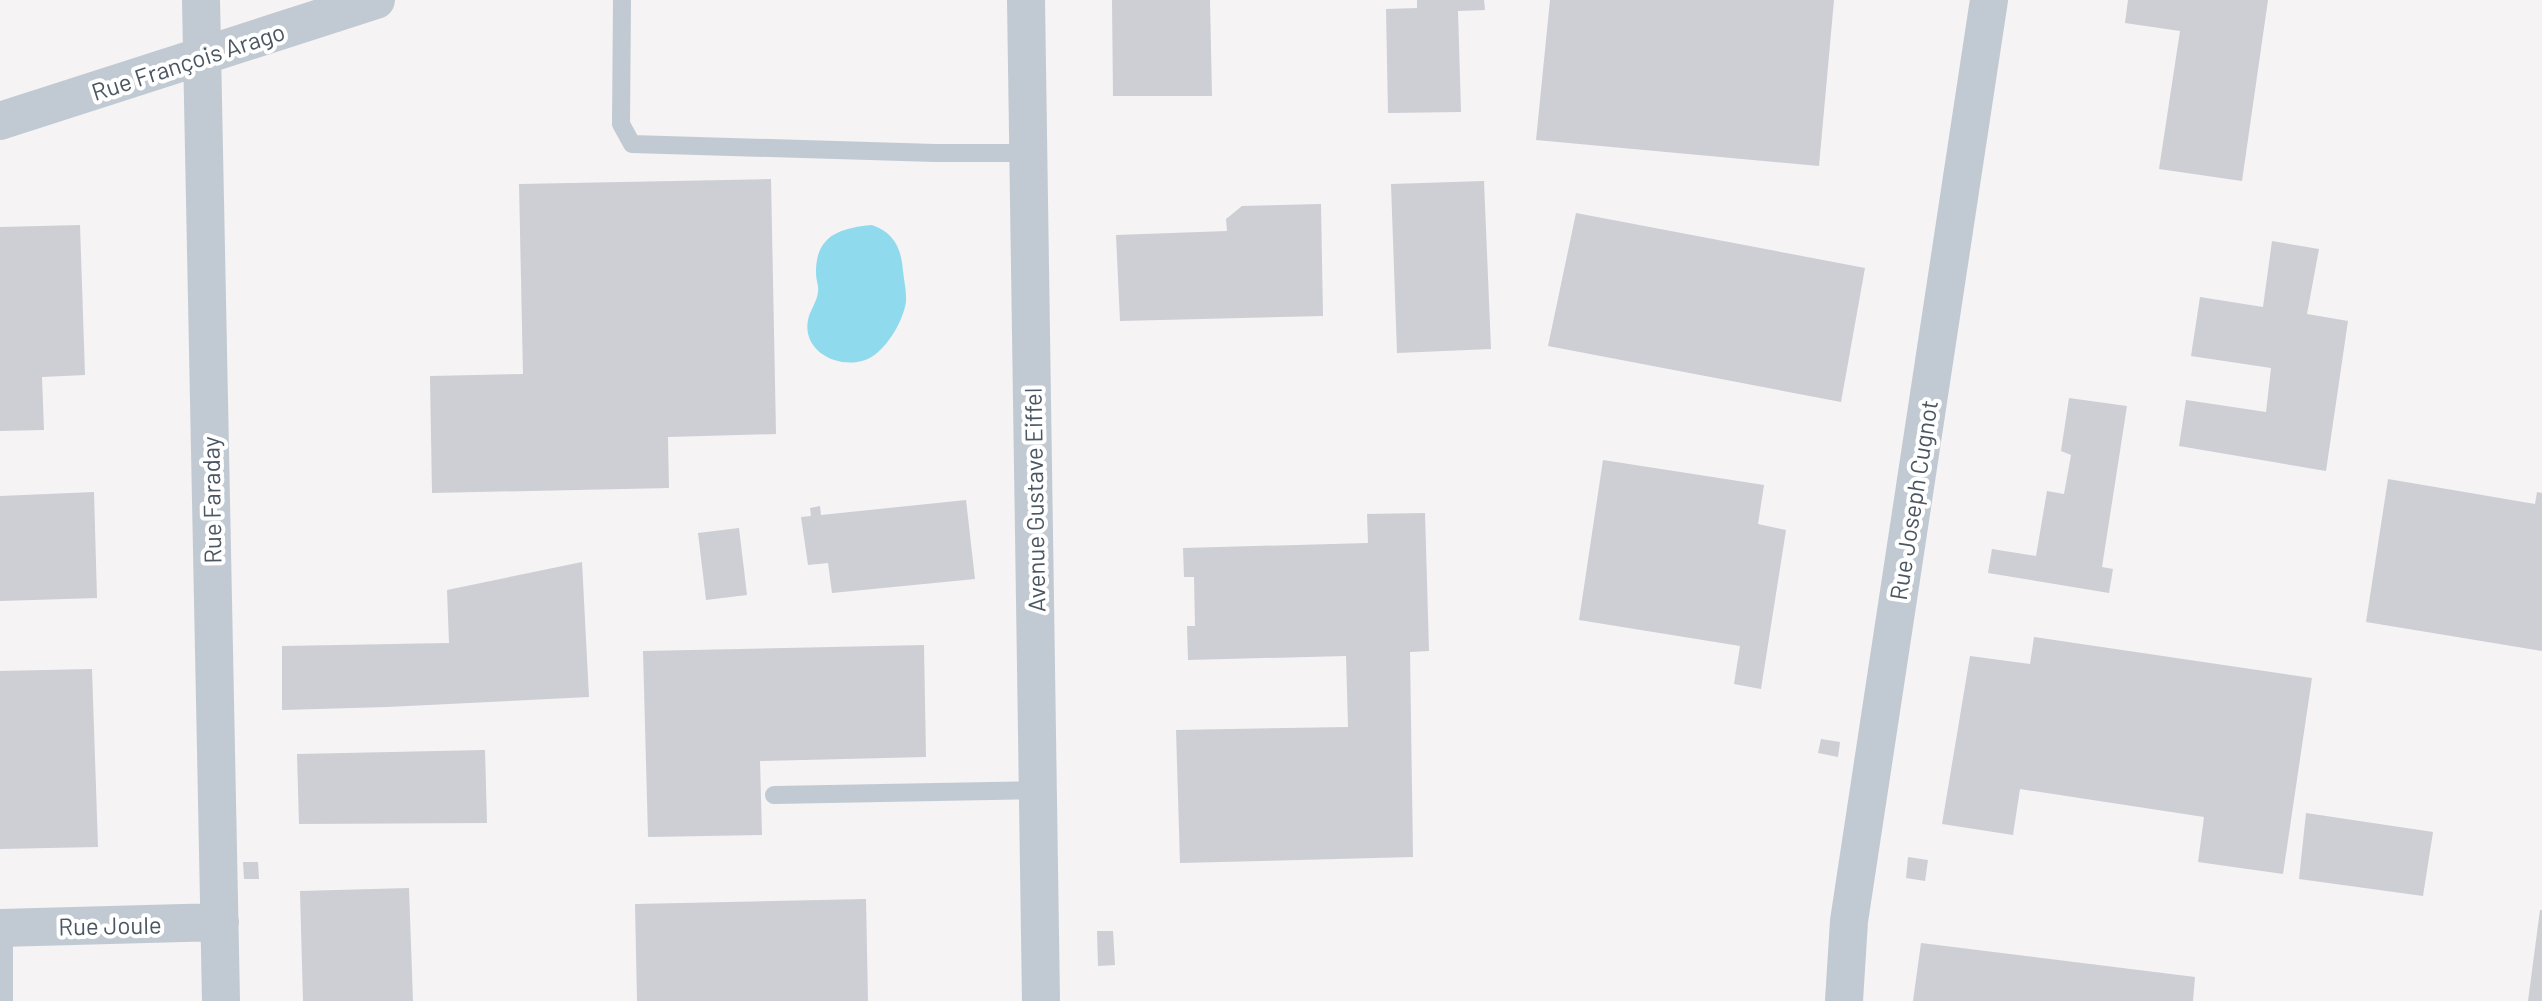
<svg xmlns="http://www.w3.org/2000/svg" width="2542" height="1001" font-family="Barlow,sans-serif">
  <rect width="100%" height="100%" fill="#f5f3f3"/>
  <!-- water -->
  <path fill="#90daee" d="M872,225C894,233 901,247 903,271C904,282 908,296 905,307C901,323 890,342 877,353C852,375 801,357 808,320C810,310 817,302 818,292C819,286 816,280 816,274C815,236 839,228 872,225Z"/>
  <!-- building -->
  <path fill="#cdcfd5" d="M1112,0H1210L1212,96H1113Z
    M1417,0H1484L1485,10L1458,11L1461,112L1388,113L1386,9L1417,8Z
    M1550,0H1834L1819,166L1536,140Z
    M2128,0H2268L2242,181L2159,169L2180,31L2125,23Z
    M771,179L776,434L668,437L669,488L432,493L430,376L523,374L519,184Z
    M1484,181L1491,349L1397,353L1391,184Z
    M1321,204L1323,316L1120,321L1116,235L1227,231L1226,219L1242,206Z
    M1576,213L1865,268L1841,402L1548,346Z
    M80,225L85,375L42,377L44,430L0,431V227Z
    M2272,241L2319,249L2307,314L2348,321L2326,471L2179,446L2186,400L2266,412L2271,368L2191,356L2200,297L2263,307Z
    M2069,398L2127,406L2102,567L2113,569L2109,593L1988,573L1992,549L2036,556L2047,491L2064,494L2071,455L2061,451Z
    M1603,460L1764,485L1758,524L1786,530L1761,689L1734,684L1740,646L1579,620Z
    M2388,479L2535,504L2537,492L2542,493V651L2366,622Z
    M94,492L97,598L0,601V496Z
    M966,500L975,579L832,593L828,563L808,565L801,517L811,516L810,508L820,506L821,515Z
    M1425,513L1429,651L1410,652L1413,857L1180,863L1176,730L1348,727L1346,656L1188,660L1187,626H1195L1194,577H1184L1183,548L1368,543L1367,514Z
    M739,528L747,595L706,600L698,533Z
    M582,562L589,697L387,707L282,710V646L449,643L447,590Z
    M2034,637L2312,678L2283,874L2198,862L2204,817L2020,789L2013,835L1942,824L1970,656L2030,664Z
    M924,645L926,757L760,761L762,835L648,837L643,651Z
    M92,669L98,847L0,849V671Z
    M1821,739L1840,742L1838,757L1818,753Z
    M485,750L487,823L299,824L297,754Z
    M2306,813L2433,832L2423,896L2299,879Z
    M1908,857L1928,860L1925,881L1906,878Z
    M243,862H258L259,879H244Z
    M409,888L413,1001H303L300,891Z
    M866,899L868,1001H637L635,904Z
    M2540,910H2542V1001H2528Z
    M1097,931H1113L1115,965L1098,966Z
    M1921,943L2195,977L2193,1001H1913Z"/>
  <g fill="none" stroke-linecap="round" stroke-linejoin="round">
    <!-- lane -->
    <path stroke="#c1cad2" stroke-width="18" d="M622,0L621,124L632,144L935,153H1029
      M774,795L1039,790
      M4,928V1001"/>
    <!-- street -->
    <path stroke="#c1cad2" stroke-width="38" d="M201,0L221,1001
      M1026,0L1041,1001
      M0,121L376,0
      M0,928L220,922
      M1844,1001L1849,921L1989,0"/>
  </g>
  <g text-anchor="middle" dominant-baseline="central" stroke-width="8" stroke-linejoin="round" paint-order="stroke">
    <!-- street labels -->
    <g font-size="24" fill="#4a5661" stroke="#fff">
      <text transform="translate(188 61) rotate(-18)">Rue François Arago</text>
      <text transform="translate(211 500) rotate(-91)">Rue Faraday</text>
      <text transform="translate(1034 500) rotate(-91)">Avenue Gustave Eiffel</text>
      <text transform="translate(1913 500) rotate(-81)">Rue Joseph Cugnot</text>
      <text transform="translate(110 925) rotate(-1)">Rue Joule</text>
    </g>
  </g>
</svg>
